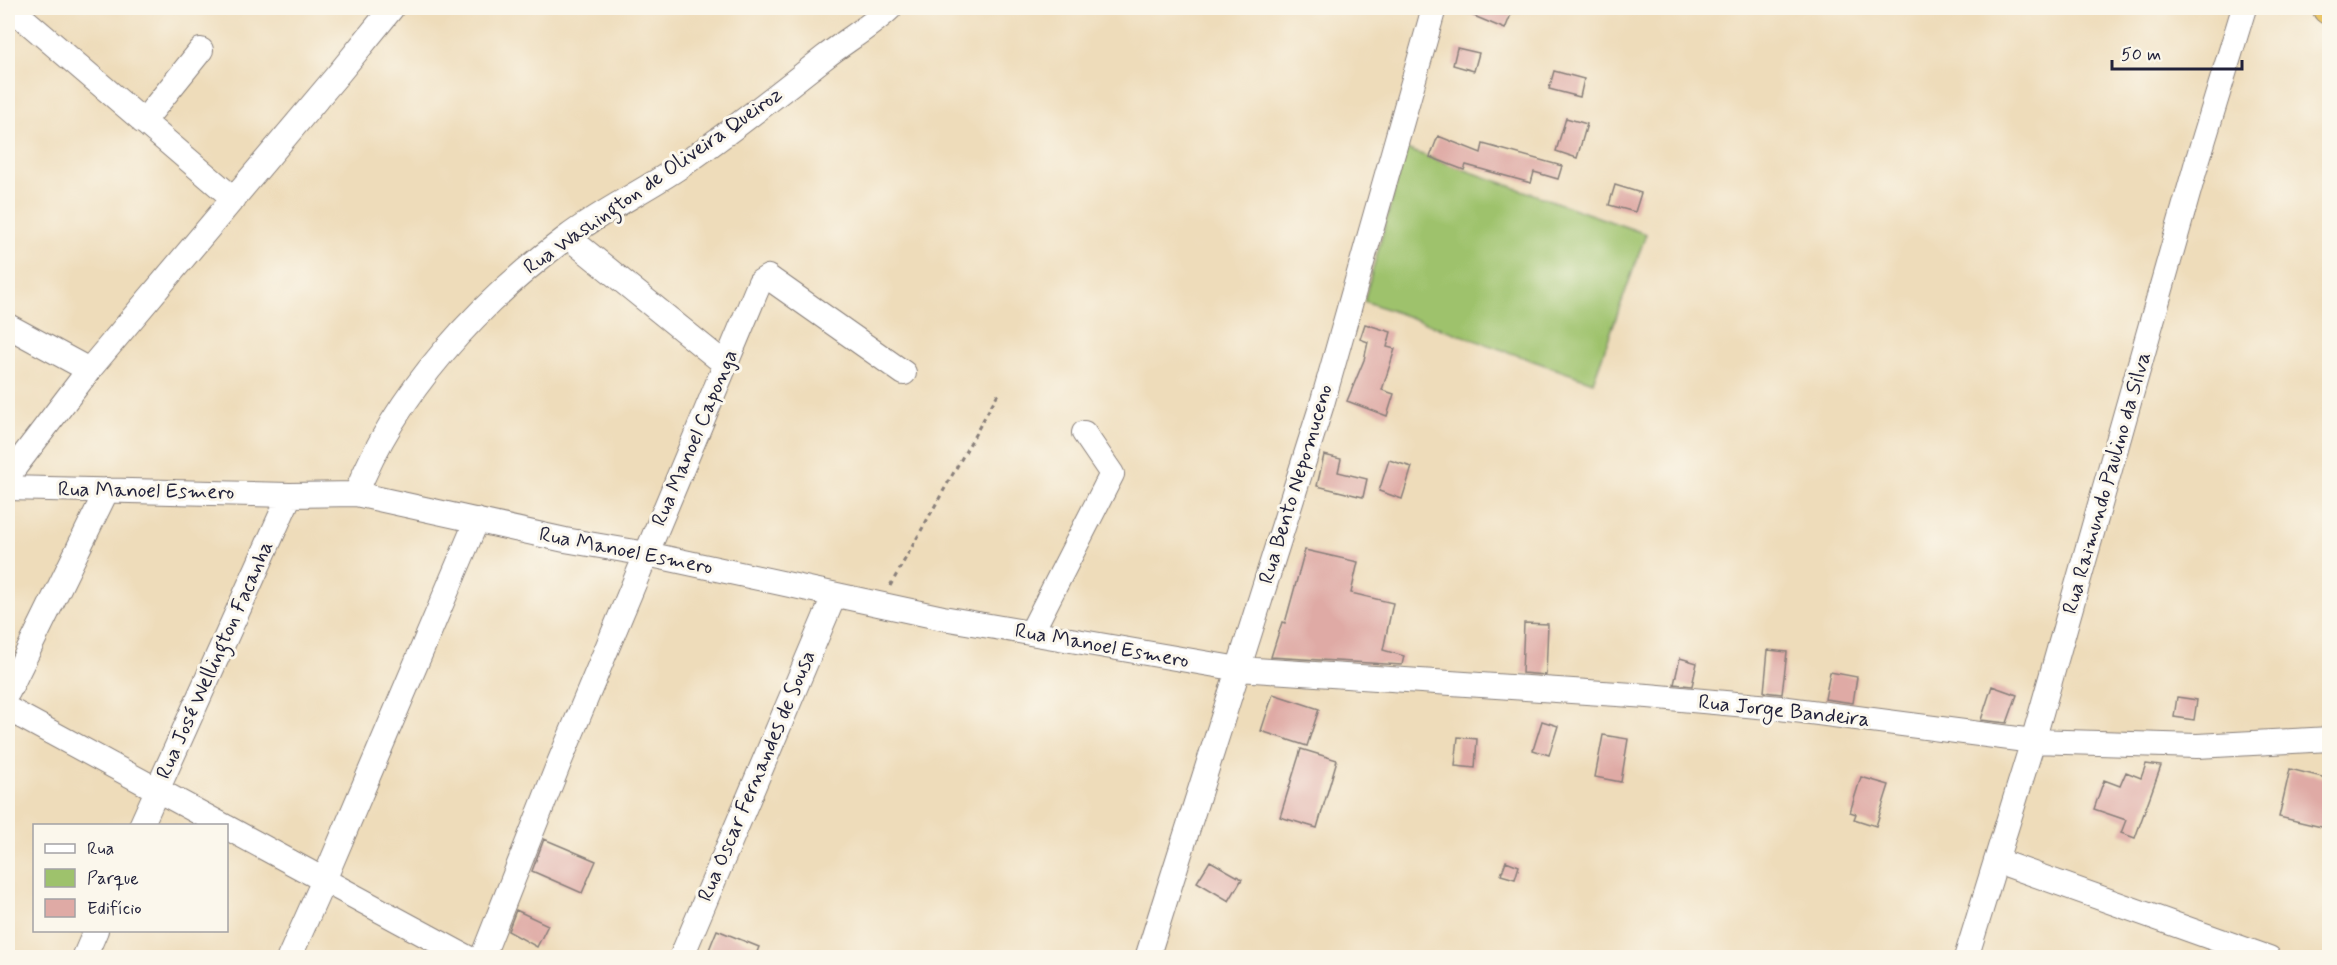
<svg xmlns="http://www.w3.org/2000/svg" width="2337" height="965" font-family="Mynerve,sans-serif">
  <rect width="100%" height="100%" fill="#fbf7ec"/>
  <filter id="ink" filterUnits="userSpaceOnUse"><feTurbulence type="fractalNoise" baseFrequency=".0167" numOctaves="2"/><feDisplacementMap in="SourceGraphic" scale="12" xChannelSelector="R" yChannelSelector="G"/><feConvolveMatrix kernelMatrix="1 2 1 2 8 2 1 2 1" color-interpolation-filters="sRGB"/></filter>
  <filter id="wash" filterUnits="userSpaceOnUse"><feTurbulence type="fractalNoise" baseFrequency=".008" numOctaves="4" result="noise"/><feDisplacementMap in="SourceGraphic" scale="24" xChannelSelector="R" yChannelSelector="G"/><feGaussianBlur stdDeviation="1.35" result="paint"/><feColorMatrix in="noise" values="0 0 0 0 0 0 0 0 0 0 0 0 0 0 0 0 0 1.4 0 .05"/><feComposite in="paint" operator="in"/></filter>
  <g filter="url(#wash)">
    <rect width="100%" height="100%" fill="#eedcba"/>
    <!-- green -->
    <path fill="#9ec26c" stroke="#607254" stroke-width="1.5" d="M1406,149L1646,234L1593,382L1364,301Z"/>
    <g id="blocks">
      <!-- building -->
      <path fill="#dfaaa5" d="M1455,8H1502L1512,12L1505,29Z
        M1457,48L1479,53L1474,71L1453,65Z
        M1554,71L1584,79L1580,97L1549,89Z
        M1566,118L1587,124L1577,158L1556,151Z
        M1438,136L1481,153L1483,144L1562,166L1558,179L1534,172L1531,183L1466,165L1464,170L1430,157Z
        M1615,185L1641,193L1635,212L1609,205Z
        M1365,324L1391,332L1387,347L1395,349L1382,390L1394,394L1387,416L1347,401L1364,360L1368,342L1360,339Z
        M1324,455L1341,459L1338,472L1367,479L1363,497L1317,486Z
        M1389,460L1412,467L1402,499L1379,491Z
        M1305,550L1358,562L1351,593L1393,603L1383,650L1404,656L1402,665L1271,657L1282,622L1285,623Z
        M1524,623L1548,624L1546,675L1522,673Z
        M1768,650L1787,652L1782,694L1764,692Z
        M1680,658L1697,663L1692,686L1674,684Z
        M1830,672L1857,677L1853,703L1825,699Z
        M1992,686L2017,695L2007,723L1981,720Z
        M1273,694L1319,709L1307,746L1261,731Z
        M2177,697L2197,700L2194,720L2174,717Z
        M1542,721L1558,726L1549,755L1533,750Z
        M1603,735L1628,739L1621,782L1595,777Z
        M1458,737L1477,739L1475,768L1455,766Z
        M1301,749L1337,760L1317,828L1280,817Z
        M2146,764L2161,766L2135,838L2121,833L2126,820L2094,809L2104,780L2120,786L2126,772L2141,778Z
        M2290,769L2330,779V829L2279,817Z
        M1861,777L1889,785L1876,826L1854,819L1856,814L1850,812Z
        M544,839L596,861L582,893L532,871Z
        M1210,861L1242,879L1229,901L1197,882Z
        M1506,861L1519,866L1515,879L1501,875Z
        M516,910L548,925L537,947L508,931Z
        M717,930L759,947L755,957H706Z"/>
    </g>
  </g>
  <g filter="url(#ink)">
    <use href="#blocks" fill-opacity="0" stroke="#887f7a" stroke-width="1.5"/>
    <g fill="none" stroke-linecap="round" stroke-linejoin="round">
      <!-- minor casing -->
      <g stroke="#887f7a" stroke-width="26">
        <path id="minor" d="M11,8L234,199
          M143,122L201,50
          M568,237L726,365
          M8,326L89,370
          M8,476L89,370L340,72L392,8
          M8,488L290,495L356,494L565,540L647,554L943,618L1239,669L1648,696L1780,708L2033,741L2197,746L2330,739
          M356,494C396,392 479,303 566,238C602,211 644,191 681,166C731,132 778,94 825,57C847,40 871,26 890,8
          M1031,633L1112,474L1084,433
          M8,692L107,490
          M8,709L224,826
          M141,826L290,495
          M226,827L468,958
          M1997,861L2269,958
          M84,958L96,930
          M289,958L324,880L477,520
          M482,958L559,763L760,282L768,277L772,280L904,373
          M681,958L834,596
          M1147,958L1322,404L1434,8
          M1966,958L2033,741L2197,162L2244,8"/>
      </g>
      <!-- highway casing -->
      <g stroke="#887f7a" stroke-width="35">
        <path id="highway" d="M2329,8H2330"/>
      </g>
      <!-- path -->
      <path stroke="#887f7a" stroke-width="3" stroke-dasharray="4.5 4.5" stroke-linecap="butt" d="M890,586L1000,390"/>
      <!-- minor -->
      <use href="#minor" stroke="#fff" stroke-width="24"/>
      <!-- highway -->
      <use href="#highway" stroke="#ebc669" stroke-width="33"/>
    </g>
  </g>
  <g text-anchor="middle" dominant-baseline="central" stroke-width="6" stroke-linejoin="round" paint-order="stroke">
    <!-- street labels -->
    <g font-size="21" fill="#22223b" stroke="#fbf7ec">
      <text transform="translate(653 181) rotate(-35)">Rua Washington de Oliveira Queiroz</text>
      <text transform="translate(695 438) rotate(-67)">Rua Manoel Caponga</text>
      <text transform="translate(2107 483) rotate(-74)">Rua Raimundo Paulino da Silva</text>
      <text transform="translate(1296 484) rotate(-73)">Rua Bento Nepomuceno</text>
      <text transform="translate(146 491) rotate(1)">Rua Manoel Esmero</text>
      <text transform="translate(626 551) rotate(11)">Rua Manoel Esmero</text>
      <text transform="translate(1102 646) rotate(10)">Rua Manoel Esmero</text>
      <text transform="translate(215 660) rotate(-66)">Rua José Wellington Facanha</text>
      <text transform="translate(1784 711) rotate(6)">Rua Jorge Bandeira</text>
      <text transform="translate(757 776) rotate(-67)">Rua Oscar Fernandes de Sousa</text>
    </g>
  </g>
  <!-- margin -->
  <rect width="2337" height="965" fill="none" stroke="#fbf7ec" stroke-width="30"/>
  <!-- legend -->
  <rect x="33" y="824" width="195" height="108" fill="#fbf7ec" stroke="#a4a2a5" stroke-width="1.5"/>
  <rect x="45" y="844" width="30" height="9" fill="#ffffff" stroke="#a4a2a5" stroke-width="1.5"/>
  <text x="87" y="854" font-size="18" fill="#22223b">Rua</text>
  <rect x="45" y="869" width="30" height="18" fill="#9ec26c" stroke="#a4a2a5" stroke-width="1.5"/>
  <text x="87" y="884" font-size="18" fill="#22223b">Parque</text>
  <rect x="45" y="899" width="30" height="18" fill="#dfaaa5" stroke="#a4a2a5" stroke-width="1.5"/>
  <text x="87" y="914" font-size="18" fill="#22223b">Edifício</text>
  <!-- scale -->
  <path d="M2112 60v9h130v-9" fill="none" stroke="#22223b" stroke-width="3"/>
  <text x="2121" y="60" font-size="18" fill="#22223b" stroke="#fbf7ec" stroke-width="4.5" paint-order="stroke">50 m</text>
</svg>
